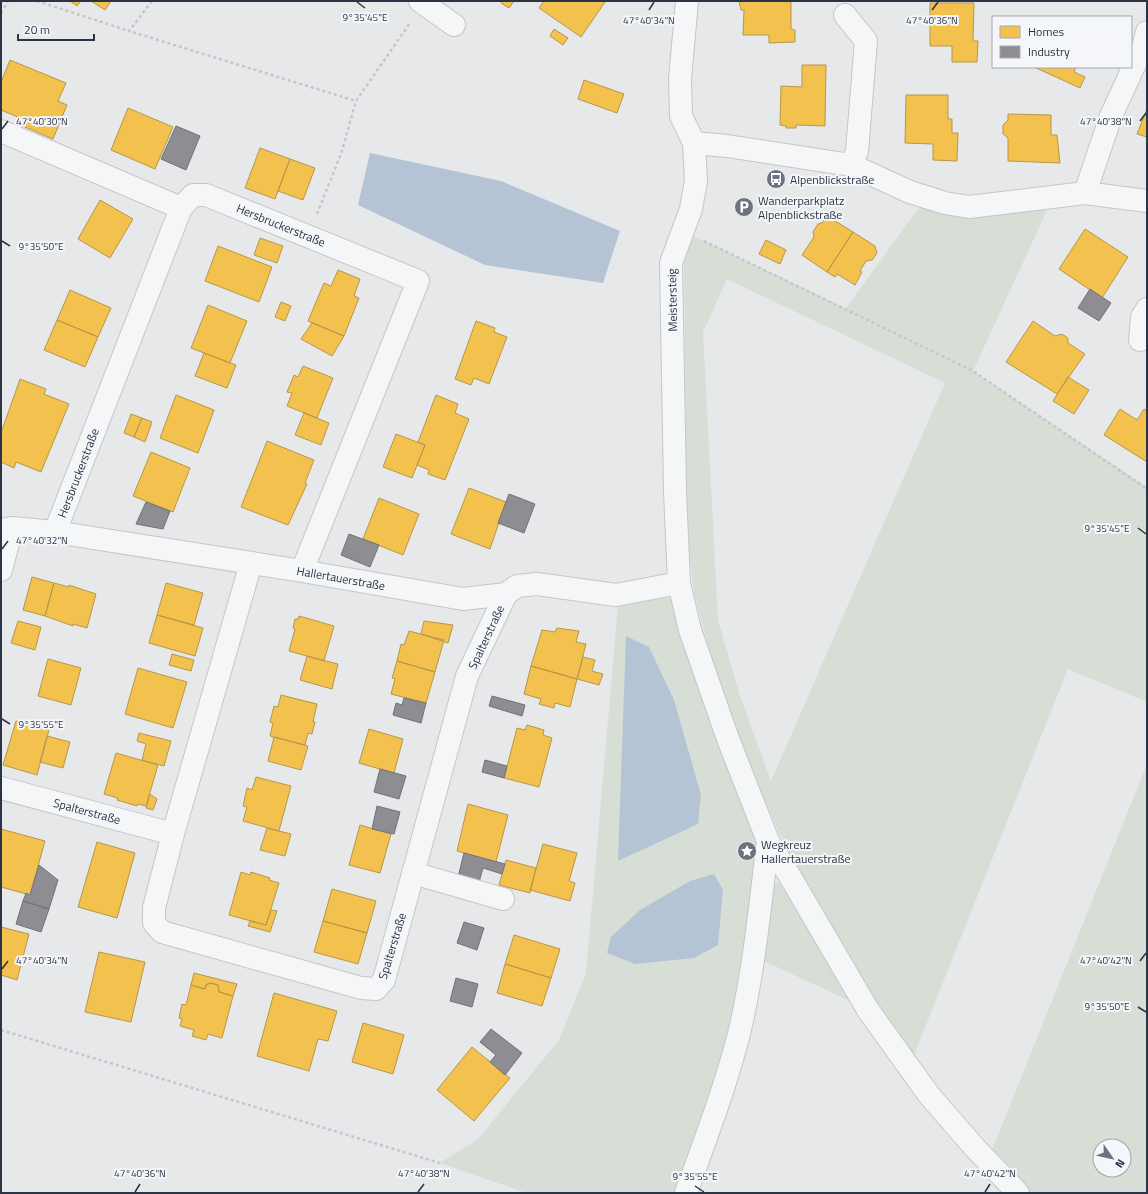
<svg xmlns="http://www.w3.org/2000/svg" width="1148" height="1194" font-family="'Titillium Web',sans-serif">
  <rect width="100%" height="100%" fill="#e6e8ea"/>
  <!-- green -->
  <path fill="#d6ded6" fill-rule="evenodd" d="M921,205L1049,206L973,371L1147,487V702L1068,669L912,1060L838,949L789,855L725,711L694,593L687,535L684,263L693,236L846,308ZM727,279L945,383L771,781L740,696L718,620L703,332Z
    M673,597L749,815L758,850L737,1002L724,1057L678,1193H527L440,1163L478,1139L559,1040L586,973L618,606Z
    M1147,764V1193H1030L1008,1173L991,1153ZM1100,1146H1124V1170H1100Z
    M786,879L854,1003L762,960L771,885Z"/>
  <!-- water -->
  <path fill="#b4c4d5" d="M370,153L501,181L620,231L603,283L485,265L358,205Z
    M626,636L649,647L674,700L701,795L698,824L618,861Z
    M714,874L723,890L718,945L694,958L635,964L607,953L611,937L640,910L690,881Z"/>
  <!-- homes -->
  <path fill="#f2c14e" stroke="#b6974b" d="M70,1H81L77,6Z
    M91,1H111L105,10Z
    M502,1H514L509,8L501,3Z
    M544,1H604L605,2L581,37L539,8Z
    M739,1H791V29L795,30V42L769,43V35H743L744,10H741Z
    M930,3H974L973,41H978L977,62H952V46H930Z
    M554,29L568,38L563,45L550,36Z
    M10,60L66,83L58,101L67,105L53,139L18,124L20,118L1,110V82Z
    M802,65H826L825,126L796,125V128H786V126L780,125L781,86L802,87Z
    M1034,67H1076L1074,72L1085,77L1080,88Z
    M584,80L624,94L617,113L578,99Z
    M906,95H948V119H952V133H958L957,161L933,160V144L905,143Z
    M128,108L173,127L155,169L111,150Z
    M1147,109V137L1137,134Z
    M1008,114L1051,115V135H1057L1060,163L1008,161V138L1003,134V125L1008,120Z
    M260,148L290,159L275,199L245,188Z
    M290,159L315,168L303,200L278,191Z
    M100,200L133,219L110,258L78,239Z
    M827,216L853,232L827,272L802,255L814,237L813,232L818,224L822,223Z
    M1085,229L1128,257L1102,298L1059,269Z
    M853,232L875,246L877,253L872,260L866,261L860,271L862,272L855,285L837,274L835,277L827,272Z
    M260,238L283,246L277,263L254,255Z
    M766,240L786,250L780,264L759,254Z
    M218,246L272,267L259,302L205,281Z
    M338,270L360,279L354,296L359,298L344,336L308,321L324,283L331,286Z
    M70,290L111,308L98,337L57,320Z
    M281,302L291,306L285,321L275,317Z
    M208,305L247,321L230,363L191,348Z
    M57,320L98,337L85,367L44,350Z
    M476,321L495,328L494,332L507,337L489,384L474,378L471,385L455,379Z
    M1033,321L1055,336L1062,334L1068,338V343L1085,354L1057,394L1006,362Z
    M312,323L344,336L332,356L301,339Z
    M204,353L236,365L227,388L195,376Z
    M303,366L333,378L317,418L287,406L292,393L287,392L294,375L298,377Z
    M1068,377L1089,390L1074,414L1053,401Z
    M20,379L46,389L44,394L69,404L41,472L16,462L14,468L1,462V433Z
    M176,395L214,410L198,453L160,438Z
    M436,395L458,404L455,413L469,419L445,480L428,474L429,470L417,465L425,445L418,442Z
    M1120,409L1137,420L1144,409L1147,411V462L1104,435Z
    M304,413L329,423L321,445L295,435Z
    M131,414L142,418L134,437L124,433Z
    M142,418L152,422L145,442L134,437Z
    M396,434L425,445L412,478L383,467Z
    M267,441L314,460L305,483L307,484L288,525L241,507Z
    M151,452L190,468L173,512L133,496Z
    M469,488L506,502L490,549L451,534Z
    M379,498L419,514L403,555L363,539Z
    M32,577L54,583L45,616L23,610Z
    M54,583L69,587V585L96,594L87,628L73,624V626L45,616Z
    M166,583L203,593L194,625L157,615Z
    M157,615L203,628L195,656L149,643Z
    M299,616L334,626L324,661L289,651L295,629L293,628L295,619H298Z
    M18,621L41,627L35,650L11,643Z
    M424,621L453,625L448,643L421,634Z
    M557,628L579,631L576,642L586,644L577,679L531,666L542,630L555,632Z
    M409,631L444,640L435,672L397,661L401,644L404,645Z
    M172,654L194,660L191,671L169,665Z
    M307,656L338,664L332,689L300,680Z
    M583,657L595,660L592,671L603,674L599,685L577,679Z
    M48,659L81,668L71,705L38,696Z
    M397,661L435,672L426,703L391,694L395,679L392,678Z
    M531,666L577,679L570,707L555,703L554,708L539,704L541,699L524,694Z
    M138,668L187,682L173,728L125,714Z
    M281,695L317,704L313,722H315L312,734L308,733L305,745L270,736L273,723L270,722L274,706L278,707Z
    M16,721L49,730L37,775L3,765Z
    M527,725L544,730L543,735L552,738L539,787L504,778L517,728L525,730Z
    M369,729L403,739L394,773L359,763Z
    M139,733L171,741L164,766L142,760L146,744L137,741Z
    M47,736L70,742L63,768L40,762Z
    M274,737L308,746L301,770L268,761Z
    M116,753L158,765L146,806L138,804L137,806L117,800L118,798L104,794Z
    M256,777L291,786L279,831L243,821L247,807L243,806L247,788L252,790Z
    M150,794L157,799L153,810L146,808Z
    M468,804L508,815L496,862L457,851Z
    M360,825L391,834L380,873L349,865Z
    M267,828L291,834L285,856L260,850Z
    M1,829L45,841L30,895L1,887Z
    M97,842L135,853L117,918L78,907Z
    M543,844L577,853L569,881L575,883L570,901L530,890Z
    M506,860L536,868L530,893L499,885Z
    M241,872L250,875L251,872L270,878L269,880L279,883L266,925L229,915Z
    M332,889L376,901L367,933L323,921Z
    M271,910L277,911L270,932L248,926L250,921L266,925Z
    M323,921L367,933L358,964L314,952Z
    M1,927L29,934L17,980L1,975Z
    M514,935L560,949L551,978L505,964Z
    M99,952L145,962L131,1022L85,1012Z
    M505,964L551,978L542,1006L497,993Z
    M194,973L237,984L233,996L219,992L218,985L210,983L206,985L205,989L191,985Z
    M210,983L218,985L219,992L233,996L222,1038L208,1034L206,1040L192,1036L194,1030L180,1026L182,1019L179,1018L182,1004L186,1005L191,985L205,989L206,985Z
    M274,993L337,1011L328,1041L318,1039L309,1071L257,1056Z
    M363,1023L404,1035L393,1074L352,1062Z
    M472,1047L510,1078L474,1121L437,1090Z"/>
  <!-- industry -->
  <path fill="#8d8d92" stroke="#70727b" d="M176,126L200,136L186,170L161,159Z
    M1090,289L1111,303L1099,321L1078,308Z
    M509,494L535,504L524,533L498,523Z
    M146,502L170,511L163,529L136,524Z
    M349,534L379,545L370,567L341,555Z
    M492,696L525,705L522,716L489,706Z
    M404,698L426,703L421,723L393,715L396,703L402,705Z
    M485,760L507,766L504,778L482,772Z
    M380,769L406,776L399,799L374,792Z
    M377,806L400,812L394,834L372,829Z
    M464,853L505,864L502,874L483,868L478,886L457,881Z
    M39,865L58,880L49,909L23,901L26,893L30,895Z
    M23,901L49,909L41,932L16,924Z
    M464,922L484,928L477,950L457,943Z
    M456,978L478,984L472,1007L450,1001Z
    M491,1029L522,1053L505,1075L490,1062L496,1055L480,1042Z"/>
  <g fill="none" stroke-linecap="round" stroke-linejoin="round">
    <!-- minor casing -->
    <g stroke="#c4c6c8" stroke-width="24">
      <path id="minor" d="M420,1L454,25
        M687,1L680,79L681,116L694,143L696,181L691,209L671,263L675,491L679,583L690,630L728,739L768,841L788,873L868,1010L929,1095L975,1148L1018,1193
        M845,15L866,41L857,151L851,165
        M1,131L181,208
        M694,143L727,146L851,165L910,192L945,203L969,207L1085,193L1147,201
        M1085,193L1111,116L1144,44L1147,32
        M1140,340L1142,317L1147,309
        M1,530L12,528L55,532L302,571L463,599L506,594L517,586L537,584L616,595L679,583
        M55,532L181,208L193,195H206L418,281L302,571
        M1,570L12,528
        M1,788L173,834L154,908V923L162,932L361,988L376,989L384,980L467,676L506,594
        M173,834L251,563
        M413,873L503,899
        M686,1193C705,1141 725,1088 739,1034C754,971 760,906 768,841"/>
    </g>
    <!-- path -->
    <path stroke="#c5c6ca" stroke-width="2.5" stroke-dasharray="3 3" stroke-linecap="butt" d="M37,1L129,31
      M152,1L129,31L356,101
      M1,13L8,1
      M317,214L341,154L356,101L410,23
      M704,241L973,371L1147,489
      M1,1030L440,1163"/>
    <!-- minor -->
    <use href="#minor" stroke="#f5f6f7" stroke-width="22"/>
  </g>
  <!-- ticks -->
  <path fill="none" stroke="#2b3445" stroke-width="1.5" d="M357,2L365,8M649,10L654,2M932,10L938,2M1140,121L1146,113M2,129L8,121M2,241L10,246M1138,528L1146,534M2,549L8,541M2,719L10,724M1140,961L1146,953M2,969L8,961M1138,1007L1146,1012M695,1186L704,1192M135,1192L140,1184M418,1192L424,1184M985,1192L990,1184"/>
  <!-- icons -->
  <defs>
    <g id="bus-disc" transform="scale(1)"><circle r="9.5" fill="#6c737f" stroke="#f4f6f9"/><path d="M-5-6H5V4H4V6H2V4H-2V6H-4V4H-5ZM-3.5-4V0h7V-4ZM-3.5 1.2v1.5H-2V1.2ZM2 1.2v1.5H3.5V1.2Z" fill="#fff"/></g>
    <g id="parking-disc" transform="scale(1)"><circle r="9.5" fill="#6c737f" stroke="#f4f6f9"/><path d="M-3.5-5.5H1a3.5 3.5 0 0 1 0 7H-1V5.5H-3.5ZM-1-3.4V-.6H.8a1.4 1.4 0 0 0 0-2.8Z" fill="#fff"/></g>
    <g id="sight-disc" transform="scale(1)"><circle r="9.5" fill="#6c737f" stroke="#f4f6f9"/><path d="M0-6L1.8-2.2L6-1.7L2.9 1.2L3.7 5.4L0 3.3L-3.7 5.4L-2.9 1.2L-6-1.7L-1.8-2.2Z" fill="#fff"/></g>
  </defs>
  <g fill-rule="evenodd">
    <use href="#bus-disc" x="776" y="179"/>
    <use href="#parking-disc" x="744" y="207"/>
    <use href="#sight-disc" x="747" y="851"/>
  </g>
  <g text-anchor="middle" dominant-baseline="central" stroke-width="4" stroke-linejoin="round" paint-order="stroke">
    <!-- poi labels -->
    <g font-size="12" fill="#2b3445" stroke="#f4f6f9" text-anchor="start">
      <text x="790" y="179">Alpenblickstraße</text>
      <text x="758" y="200">Wanderparkplatz<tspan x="758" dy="14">Alpenblickstraße</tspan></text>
      <text x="761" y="844">Wegkreuz<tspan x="761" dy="14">Hallertauerstraße</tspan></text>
    </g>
    <!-- street labels -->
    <g font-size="12" fill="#2b3445" stroke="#f4f6f9">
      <text transform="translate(281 225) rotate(22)">Hersbruckerstraße</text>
      <text transform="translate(672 300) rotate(-91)">Meistersteig</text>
      <text transform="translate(78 473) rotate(-69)">Hersbruckerstraße</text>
      <text transform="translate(341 578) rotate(10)">Hallertauerstraße</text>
      <text transform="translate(486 637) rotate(-65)">Spalterstraße</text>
      <text transform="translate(87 811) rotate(15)">Spalterstraße</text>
      <text transform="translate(392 946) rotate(-73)">Spalterstraße</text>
    </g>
  </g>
  <g font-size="10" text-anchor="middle" fill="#2b3445" stroke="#f4f6f9" stroke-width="4" stroke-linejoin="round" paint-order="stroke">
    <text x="365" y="21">9°35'45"E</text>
    <text x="649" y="24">47°40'34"N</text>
    <text x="932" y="24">47°40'36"N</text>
    <text x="42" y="125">47°40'30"N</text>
    <text x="1106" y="125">47°40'38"N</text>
    <text x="41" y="250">9°35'50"E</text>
    <text x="1107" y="532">9°35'45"E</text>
    <text x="42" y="544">47°40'32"N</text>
    <text x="41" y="728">9°35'55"E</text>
    <text x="42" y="964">47°40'34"N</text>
    <text x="1106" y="964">47°40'42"N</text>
    <text x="1107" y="1010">9°35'50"E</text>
    <text x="140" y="1177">47°40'36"N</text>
    <text x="424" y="1177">47°40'38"N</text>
    <text x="990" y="1177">47°40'42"N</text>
    <text x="695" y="1180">9°35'55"E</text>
  </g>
  <!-- border -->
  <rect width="1148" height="1194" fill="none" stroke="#2b3445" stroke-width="4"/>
  <!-- legend -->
  <rect x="992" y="16" width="140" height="52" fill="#f4f6f9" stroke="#a4a8b1"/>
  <rect x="1000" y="26" width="20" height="12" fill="#f2c14e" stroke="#a4a8b1"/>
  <text x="1028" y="36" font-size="12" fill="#2b3445">Homes</text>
  <rect x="1000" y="46" width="20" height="12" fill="#8d8d92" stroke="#a4a8b1"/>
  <text x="1028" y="56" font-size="12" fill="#2b3445">Industry</text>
  <!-- north arrow -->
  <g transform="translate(1112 1158) rotate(124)"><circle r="19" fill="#f4f6f9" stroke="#a4a8b1"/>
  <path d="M0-3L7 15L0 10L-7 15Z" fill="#6c737f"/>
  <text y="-6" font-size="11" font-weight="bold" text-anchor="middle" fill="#2b3445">N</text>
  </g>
  <!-- scale -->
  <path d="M18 34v6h76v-6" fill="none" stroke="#2b3445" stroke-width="2"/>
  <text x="24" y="34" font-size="12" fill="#2b3445" stroke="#f4f6f9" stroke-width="3" paint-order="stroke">20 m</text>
</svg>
